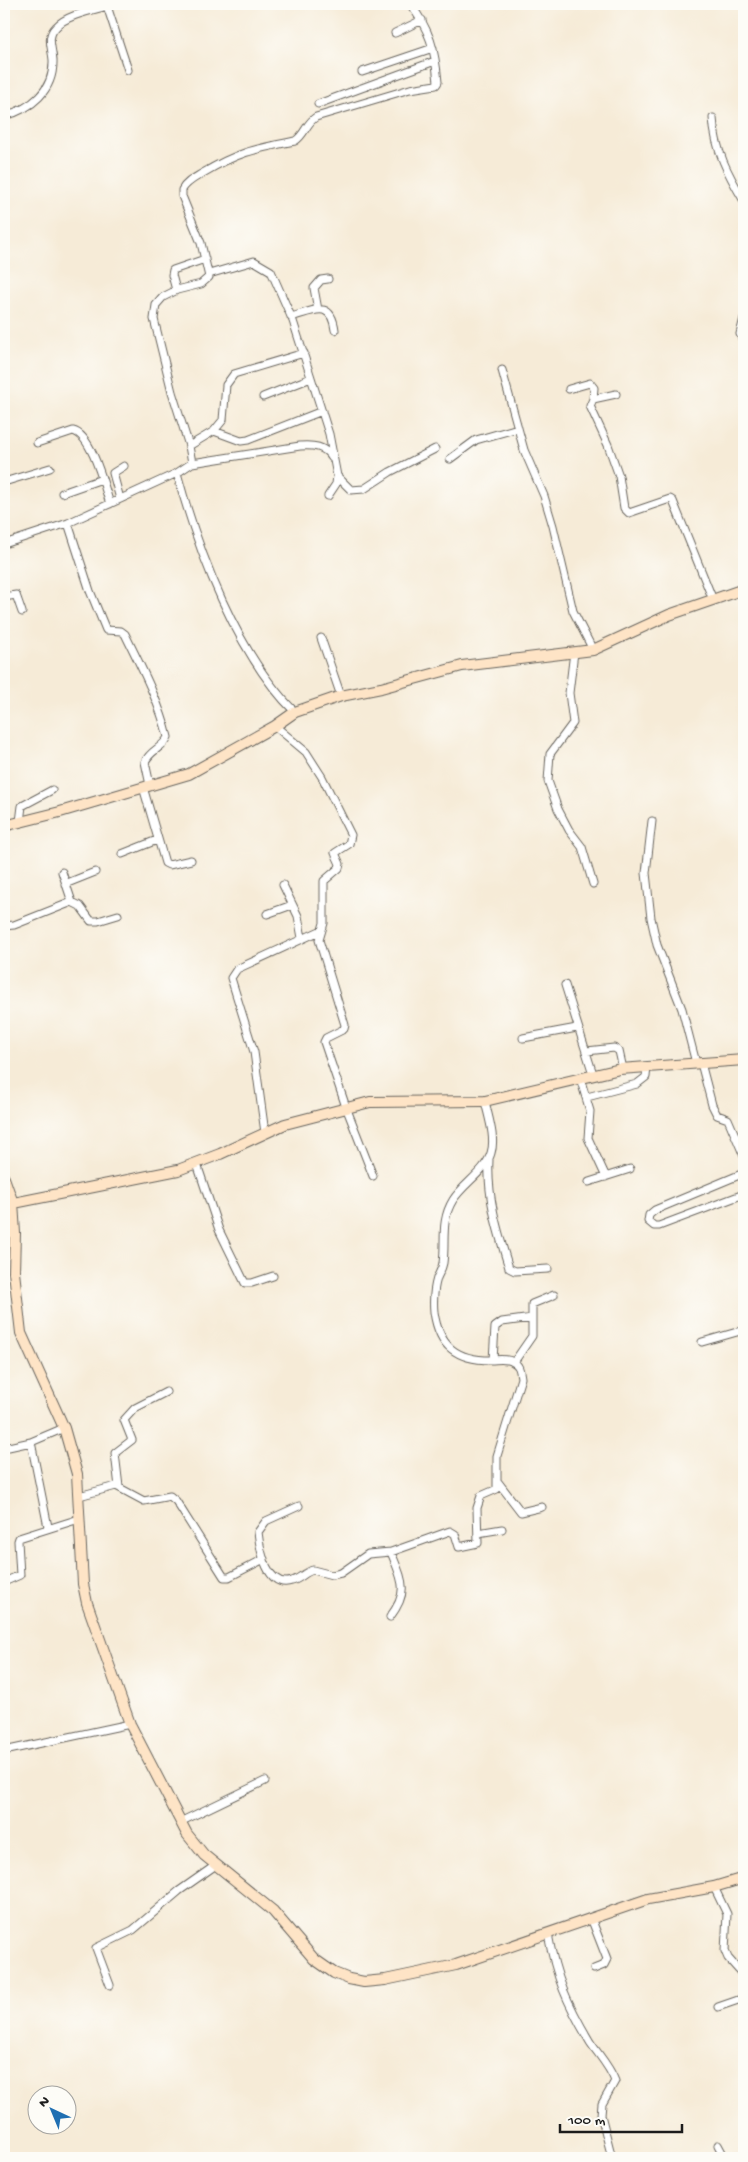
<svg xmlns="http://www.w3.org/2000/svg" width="748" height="2162" font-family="'Gochi Hand',sans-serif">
  <rect width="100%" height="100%" fill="#fdfcf7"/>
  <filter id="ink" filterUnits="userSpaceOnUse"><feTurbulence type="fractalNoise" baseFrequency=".02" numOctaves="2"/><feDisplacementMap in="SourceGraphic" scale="10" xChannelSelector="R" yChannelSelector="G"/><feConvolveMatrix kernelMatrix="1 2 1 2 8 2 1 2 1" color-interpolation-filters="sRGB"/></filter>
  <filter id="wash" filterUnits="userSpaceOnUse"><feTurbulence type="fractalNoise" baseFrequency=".0096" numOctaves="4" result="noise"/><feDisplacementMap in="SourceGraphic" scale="20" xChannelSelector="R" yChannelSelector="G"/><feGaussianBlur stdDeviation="1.12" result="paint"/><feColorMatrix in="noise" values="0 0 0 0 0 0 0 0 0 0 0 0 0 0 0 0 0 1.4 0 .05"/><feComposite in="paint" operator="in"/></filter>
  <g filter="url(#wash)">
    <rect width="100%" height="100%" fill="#f6ebd7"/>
  </g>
  <g filter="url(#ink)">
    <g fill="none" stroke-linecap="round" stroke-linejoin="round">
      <!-- street casing -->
      <g stroke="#68645d" stroke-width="9">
        <path id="street" d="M107,6L128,70
          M395,33L422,20
          M362,72L433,48
          M318,104L435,61
          M4,116C31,109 54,91 53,60C52,47 46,37 56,27C67,14 99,9 114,4
          M713,118C715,150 728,174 744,201
          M744,262V265
          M209,274L254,261L271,271L293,321L329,434L337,476L351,490L364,489L390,472L435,449
          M176,290L172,275L173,270L205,259
          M318,310L314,288L321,280L328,279
          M291,317C314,311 331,299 335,330
          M744,318L740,334L744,342
          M502,370L524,450L544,496L553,526L573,611L593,650
          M569,389L590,383L594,388L593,399
          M616,394L593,399L590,406L608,445L619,476L624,508L629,513L670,499L673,501L713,600
          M263,397L311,378
          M214,431L223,420L226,385L234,374L304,353
          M37,443L73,431C92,435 104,486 110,504
          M189,446L172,392L154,319L156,305L163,297L177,290L201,284L209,277L201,243L182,196V190C186,182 195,178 203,173C238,152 255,149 295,141C305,135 306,123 316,117L410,89L436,85L438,82C435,49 430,30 410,4
          M450,459L476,440L518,428
          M192,463L300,446C313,445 325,446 332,458
          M177,473C198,551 237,655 295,712
          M4,482L50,468
          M62,493L102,479
          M328,496L336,484L337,476
          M120,499L113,473L124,466
          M68,523L90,591L106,630L121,631L125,634C141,667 159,701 168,737C163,748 150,750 145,762L150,785
          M4,544L68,523L177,473L192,463L189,446L214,431L241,441L248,440L322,411
          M4,597L16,595L22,612
          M321,638L341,696
          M574,652L569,693L573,723L550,754L548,781L558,809L569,830L582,847L593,884
          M275,726L306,752L322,777L351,835L349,844L335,853L340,864L339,868L324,881V923L319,940L345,1025L344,1029L326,1038L324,1042L346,1107L373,1176
          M143,787L165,863L169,865L191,860
          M652,821L646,873L651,918L657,945L682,1009L696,1063
          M20,822L22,806L52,790
          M122,854L157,840
          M62,872L72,902
          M65,884L95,872
          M283,885L298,916L302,938
          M267,914L292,905
          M4,926L14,925L72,902L80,906L91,921H98L118,915
          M565,985L593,1074
          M523,1038L577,1028
          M587,1051L614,1048L619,1051L623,1069
          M701,1063L712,1105L717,1115L728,1119L744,1156
          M580,1078L590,1111L588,1138L606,1177
          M587,1097L637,1084L646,1077L647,1067
          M265,1133L254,1052L231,978L237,969L322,930
          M489,1160C487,1198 498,1232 509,1268L515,1271L548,1269
          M197,1164L219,1230L245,1283H252L273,1276
          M744,1173L655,1210L649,1215L648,1221L654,1226H659L744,1194
          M589,1182L630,1169
          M702,1342L744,1330
          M493,1360L495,1327L502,1322L532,1318
          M514,1362L532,1336V1304L554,1295
          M31,1442L48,1527
          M4,1448L31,1442L64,1428
          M498,1482L521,1512L542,1507
          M119,1487L115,1453L132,1440L124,1420L135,1408L166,1392
          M79,1496L116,1486L144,1501L170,1496L176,1501L224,1577H229L264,1559
          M299,1506L266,1521L258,1532C260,1550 267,1589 292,1581C300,1579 305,1572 313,1570L332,1575L341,1573L368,1554L391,1552L450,1531L455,1534L459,1547L478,1543L477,1508L481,1496L497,1489V1456L521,1378C520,1372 520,1365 513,1362C507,1358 497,1360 491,1360C457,1360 439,1347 434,1312C433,1301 434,1288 437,1278C439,1273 442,1269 443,1263C446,1241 440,1221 453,1200C463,1184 486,1171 491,1153C496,1138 488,1116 485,1101
          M478,1533L502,1529
          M4,1582L20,1575L18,1541L19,1538L79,1519
          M390,1617C410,1591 402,1580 391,1552
          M4,1741L6,1751
          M4,1751L130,1724
          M180,1822L265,1781
          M714,1887L727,1914L725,1951L728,1958L744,1976
          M591,1918L607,1959L604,1965L594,1969
          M548,1934C556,1978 567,2003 590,2042C598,2054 610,2067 615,2081L602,2104L601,2115L612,2158
          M110,1985L96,1948L133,1930L179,1891L216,1865
          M718,2007L744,1998
          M718,2145L725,2158"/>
      </g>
      <!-- secondary casing -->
      <g stroke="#68645d" stroke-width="12">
        <path id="secondary" d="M4,826L60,812L189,774L275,726L295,712L341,696L381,688L462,666L593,650L669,615L744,589
          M4,1178L13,1203L15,1233L14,1272L21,1333L64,1428L77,1474L83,1584L87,1603L130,1724L187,1834L204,1855L273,1911L314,1959L334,1973L349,1979L364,1982L385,1980L456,1965L648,1899L714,1887L744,1878
          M4,1205L178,1170L220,1154L285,1124L370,1102L485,1101L620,1069L744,1060"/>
      </g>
      <!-- street -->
      <use href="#street" stroke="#fff" stroke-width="7"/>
      <!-- secondary -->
      <use href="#secondary" stroke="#fee4c6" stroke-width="10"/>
    </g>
  </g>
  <!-- margin -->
  <rect width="748" height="2162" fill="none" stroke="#fdfcf7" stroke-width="20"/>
  <!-- north arrow -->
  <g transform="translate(52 2110) rotate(316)"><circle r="24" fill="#fdfcf7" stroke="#a3a29f"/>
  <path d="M0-4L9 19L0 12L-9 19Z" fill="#1f6fb2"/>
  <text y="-8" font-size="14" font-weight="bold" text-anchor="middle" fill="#1c1c1c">N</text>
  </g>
  <!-- scale -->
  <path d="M560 2124v8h122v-8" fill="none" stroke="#1c1c1c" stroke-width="2.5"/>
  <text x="568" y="2124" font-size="15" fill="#1c1c1c" stroke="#fdfcf7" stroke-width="4" paint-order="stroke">100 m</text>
</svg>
